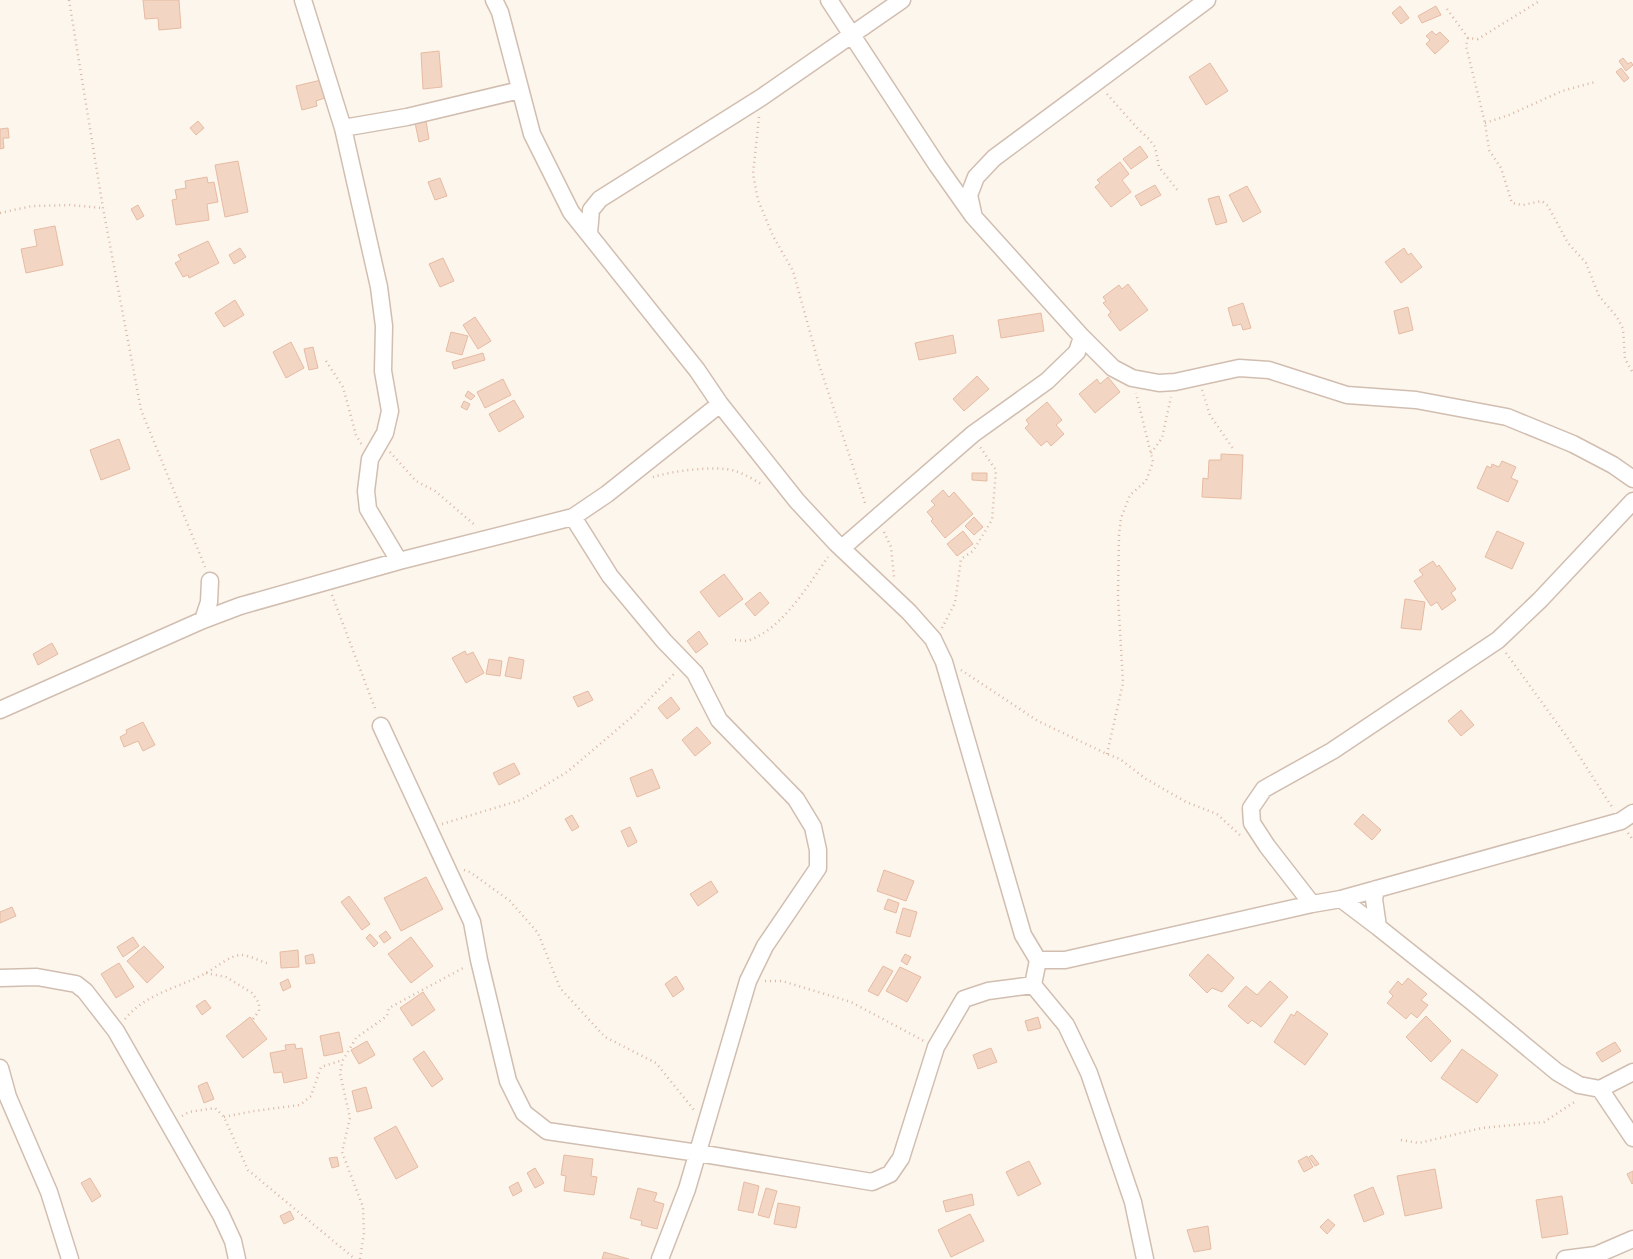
<svg xmlns="http://www.w3.org/2000/svg" width="1633" height="1259" font-family="Ubuntu,sans-serif">
  <rect width="100%" height="100%" fill="#fdf6ec"/>
  <!-- building -->
  <path fill="#f3d5c3" stroke="#e6bba3" d="M143,0H179L181,28L159,30L158,18L145,19Z
    M1400,6L1409,18L1401,24L1392,13Z
    M1436,6L1441,15L1422,23L1418,16Z
    M1432,31L1436,35L1440,32L1449,41L1435,54L1426,44L1430,40L1426,36Z
    M439,51L442,87L423,89L421,53Z
    M1623,58L1628,64L1631,62L1633,65L1626,71L1619,61Z
    M1210,63L1228,91L1206,105L1189,77Z
    M1621,68L1629,78L1624,82L1616,72Z
    M321,80L325,98L316,101L317,106L302,110L296,86Z
    M198,121L204,128L196,135L190,128Z
    M426,121L429,139L419,142L415,123Z
    M8,128L9,138H3L4,148L0,149V129Z
    M1140,146L1148,157L1131,169L1123,159Z
    M238,161L248,212L225,217L215,165Z
    M1120,162L1129,174L1122,180L1131,192L1111,207L1095,187L1100,183L1097,180Z
    M207,177L208,183L214,182L218,202L207,204L209,220L176,225L172,200L177,199L175,190L186,188L185,181Z
    M440,178L447,196L435,200L428,182Z
    M1155,185L1161,195L1141,206L1135,196Z
    M1247,186L1261,212L1243,222L1229,195Z
    M1219,196L1227,222L1216,225L1208,199Z
    M138,205L144,216L137,220L131,209Z
    M55,226L63,265L26,273L21,249L37,246L34,230Z
    M208,241L219,263L189,278L188,275L183,277L175,263L181,260L178,255Z
    M240,248L246,257L234,264L229,255Z
    M1404,248L1408,255L1411,253L1422,267L1401,283L1385,262Z
    M443,258L454,281L440,287L429,264Z
    M1128,284L1148,310L1120,331L1108,315L1111,312L1103,303L1106,301L1103,297L1119,285L1122,289Z
    M235,300L244,315L224,327L215,313Z
    M1243,303L1251,328L1243,330L1241,324L1233,326L1228,308Z
    M1408,307L1413,330L1399,334L1394,311Z
    M1041,313L1044,331L1001,338L998,320Z
    M475,317L491,341L478,349L463,325Z
    M451,332L468,336L462,355L446,351Z
    M953,335L956,353L919,360L915,343Z
    M291,342L304,368L286,378L273,352Z
    M313,347L318,368L309,370L304,349Z
    M483,353L485,360L454,369L452,362Z
    M977,376L989,389L964,411L953,399Z
    M1108,377L1120,392L1095,413L1079,394L1097,379L1100,384Z
    M503,379L511,395L485,408L477,392Z
    M468,391L475,396L471,400L465,396Z
    M514,400L524,417L499,432L489,414Z
    M464,401L470,404L467,410L461,407Z
    M1047,402L1062,420L1056,425L1064,434L1051,446L1047,441L1041,446L1025,428L1029,424L1026,420Z
    M119,439L130,469L101,480L90,450Z
    M1221,454L1243,455L1241,499L1202,497L1203,478L1208,479L1209,460H1221Z
    M1502,461L1516,467L1511,478L1518,481L1508,502L1477,488L1487,466L1491,468L1492,464L1499,467Z
    M972,473H987V481L972,480Z
    M943,490L949,497L954,492L973,514L945,538L931,521L933,519L927,512L935,505L931,501Z
    M974,517L983,527L974,535L965,526Z
    M963,531L973,544L957,556L947,544Z
    M1497,531L1524,543L1512,569L1485,557Z
    M1433,561L1437,567L1439,565L1456,589L1451,593L1456,600L1442,610L1437,602L1431,606L1414,581L1423,575L1419,570Z
    M724,574L743,599L719,617L700,592Z
    M760,592L769,603L755,616L745,604Z
    M1405,599L1425,602L1421,630L1401,628Z
    M699,631L708,644L696,653L687,641Z
    M52,643L58,654L38,665L33,654Z
    M465,651L467,655L473,652L484,673L466,683L452,658Z
    M509,657L524,660L521,679L505,676Z
    M489,659L502,661L500,676L486,674Z
    M588,691L593,700L578,707L573,697Z
    M671,697L680,709L667,719L658,708Z
    M1461,710L1474,725L1461,736L1448,721Z
    M143,722L155,745L143,751L138,741L124,747L120,737L127,733L126,730Z
    M697,727L711,743L695,756L682,740Z
    M514,763L520,774L499,785L493,773Z
    M652,769L660,788L637,797L630,778Z
    M1363,814L1381,830L1372,840L1354,824Z
    M572,815L579,827L572,831L565,819Z
    M630,827L637,842L628,847L621,831Z
    M884,870L914,881L906,901L877,891Z
    M426,877L443,909L401,931L384,898Z
    M711,881L718,892L698,906L690,894Z
    M349,896L370,924L362,930L341,902Z
    M888,899L899,903L896,913L884,909Z
    M12,907L16,916L0,923V912Z
    M903,908L917,912L910,937L896,933Z
    M386,931L391,938L384,943L379,936Z
    M370,934L378,943L374,947L366,938Z
    M133,937L139,946L123,957L117,947Z
    M411,937L433,966L411,983L388,954Z
    M144,946L164,967L147,983L127,961Z
    M298,950L299,967L281,968L280,952Z
    M313,954L315,963L306,964L305,956Z
    M905,954L911,957L907,965L901,961Z
    M1208,954L1234,978L1222,992L1212,988L1207,993L1189,975Z
    M119,963L134,987L116,998L101,974Z
    M883,966L893,971L878,996L868,991Z
    M900,967L921,977L907,1002L886,991Z
    M676,976L684,989L673,997L665,984Z
    M1408,978L1427,994L1421,1000L1428,1005L1417,1018L1411,1013L1406,1019L1387,1003L1393,996L1389,992L1398,981L1402,985Z
    M288,979L291,987L283,991L280,983Z
    M1270,981L1288,997L1261,1027L1252,1020L1248,1024L1228,1006L1246,986L1257,995Z
    M423,992L435,1010L412,1026L400,1008Z
    M205,1000L211,1008L202,1015L196,1006Z
    M1297,1011L1328,1034L1305,1065L1274,1042L1291,1014L1294,1016Z
    M1426,1016L1451,1041L1431,1062L1406,1037Z
    M250,1017L267,1039L243,1058L226,1036Z
    M1038,1017L1041,1028L1028,1031L1025,1021Z
    M339,1032L343,1052L324,1056L320,1036Z
    M367,1041L375,1055L359,1064L351,1050Z
    M1615,1042L1621,1051L1602,1062L1596,1053Z
    M295,1044L296,1049L302,1048L307,1078L284,1083L282,1072L274,1073L270,1053L286,1050L285,1045Z
    M991,1048L997,1062L978,1069L973,1055Z
    M1462,1049L1498,1075L1477,1103L1441,1078Z
    M424,1051L443,1079L432,1087L413,1059Z
    M207,1082L214,1099L204,1103L198,1086Z
    M366,1087L372,1108L357,1112L352,1091Z
    M396,1126L418,1167L396,1179L374,1138Z
    M564,1155L593,1159L591,1176L597,1177L594,1195L564,1191L566,1176L561,1175Z
    M1312,1155L1319,1164L1315,1166L1309,1157Z
    M1307,1156L1313,1167L1304,1172L1298,1161Z
    M337,1157L339,1166L332,1168L329,1158Z
    M1029,1161L1041,1184L1018,1196L1006,1172Z
    M535,1168L544,1183L535,1188L527,1173Z
    M1435,1169L1442,1208L1405,1216L1397,1176Z
    M1633,1171V1183L1632,1184L1627,1174Z
    M90,1178L101,1196L92,1202L81,1183Z
    M518,1182L522,1191L513,1196L509,1187Z
    M744,1182L759,1186L753,1213L738,1210Z
    M1373,1187L1384,1214L1364,1222L1354,1195Z
    M638,1188L657,1193L654,1201L664,1204L657,1229L641,1225L642,1221L630,1218Z
    M766,1188L777,1191L769,1218L758,1215Z
    M972,1194L974,1205L946,1212L943,1201Z
    M1562,1196L1568,1234L1542,1238L1536,1200Z
    M778,1203L800,1207L796,1228L774,1224Z
    M290,1211L294,1219L284,1224L280,1216Z
    M970,1214L984,1241L951,1257L938,1230Z
    M1328,1219L1335,1225L1327,1234L1320,1227Z
    M1208,1226L1211,1249L1194,1252L1187,1230Z
    M604,1252L629,1259H602Z"/>
  <g fill="none" stroke-linecap="round" stroke-linejoin="round">
    <!-- minor casing -->
    <g stroke="#d1beb0" stroke-width="19">
      <path id="minor" d="M303,0L343,128L379,287L384,326L383,371L390,411L385,433L370,459L366,491L368,509L399,561
        M494,0L500,12L532,134L571,212L697,370L720,404L797,501L837,544L909,612L933,639L944,662L1023,935L1038,960H1065L1312,904L1341,899L1621,821L1633,813
        M829,0L937,165L973,216L1082,337L1113,368L1132,378L1159,383L1175,382L1239,368L1269,370L1347,395L1416,400L1507,417L1573,444L1613,465L1633,479
        M343,128L407,117L520,90
        M973,213L969,195L976,177L994,158L1207,0
        M589,233L591,210L600,199L762,97L902,0
        M573,517L610,576L664,641L695,673L719,720L796,799L813,827L818,850V868L765,946L748,981L687,1189L660,1259
        M842,548L973,434L1047,381L1077,352L1082,337
        M203,620L209,602L210,581
        M0,710L203,620L240,606L399,561L573,517L607,494L720,404
        M381,726L472,922L479,960L508,1081L524,1113L547,1131L698,1153L872,1182L890,1174L901,1158L936,1047L964,999L988,991L1033,985
        M1376,889L1374,899L1378,927
        M1341,899L1378,927L1471,1001L1557,1072L1579,1085L1600,1089L1633,1072
        M1312,904L1267,846L1252,823L1251,808L1264,789L1332,751L1498,640L1540,600L1633,501
        M1038,960L1033,985L1066,1025L1089,1073L1133,1202L1145,1259
        M0,978L37,977L76,984L85,991L116,1031L221,1215L233,1241L237,1259
        M0,1068L8,1097L49,1192L70,1259
        M1600,1089L1633,1138
        M1565,1259L1596,1255L1633,1239"/>
    </g>
    <!-- path -->
    <path stroke="#d9b8a5" stroke-width="2.5" stroke-dasharray="1 4" stroke-linecap="butt" d="M69,0L103,208L141,410L205,567
      M1447,9L1468,38L1478,39L1541,0
      M1468,38L1466,46L1485,123L1489,150L1501,168L1512,203L1523,205L1542,201L1548,206L1568,243L1586,263L1599,296L1617,317L1623,329L1625,359L1633,373
      M1107,94L1138,129L1149,139L1155,147L1159,167L1179,192
      M759,117L753,174L758,200L773,236L793,271L818,361L866,506
      M1485,123L1509,115L1562,91L1595,82
      M0,213L32,206L70,205L103,208
      M326,361L343,387L356,435L362,445
      M1202,390L1210,415L1234,450
      M390,452L416,481L435,491L476,526
      M1151,453L1162,438L1171,397
      M653,477C672,471 716,465 735,471C745,474 754,480 763,485
      M884,532L891,547L894,577
      M332,595L376,711
      M942,628L955,603L961,559L973,551L992,520L996,470L980,447
      M735,640C740,640 746,642 750,640C784,627 808,585 828,557
      M1506,653L1567,737L1612,807
      M961,670L1038,721L1107,754L1120,759L1146,779L1186,802L1217,814L1241,836
      M1107,754L1123,683L1118,596L1119,535L1121,518L1130,495L1146,481L1153,462L1136,393
      M442,824L521,800L567,772L633,716L674,674
      M1628,833L1633,840
      M464,870L470,872L510,901L538,933L560,988L605,1037L656,1063L694,1110
      M206,973L226,977L252,993L259,1003V1011L253,1019
      M765,981H782L851,1002L924,1041
      M125,1019C146,993 179,988 206,973C216,968 230,955 241,955C249,955 259,961 267,963
      M182,1116L189,1112L215,1108L224,1117L248,1170L355,1259
      M224,1117L254,1111L300,1105L311,1096L321,1067L343,1060
      M1401,1140L1419,1143L1482,1128L1544,1122L1576,1101
      M360,1259L364,1233L363,1207L342,1152L350,1118L340,1073L343,1060L356,1038L387,1016L389,1008L465,967"/>
    <!-- minor -->
    <use href="#minor" stroke="#fff" stroke-width="16"/>
  </g>
</svg>
